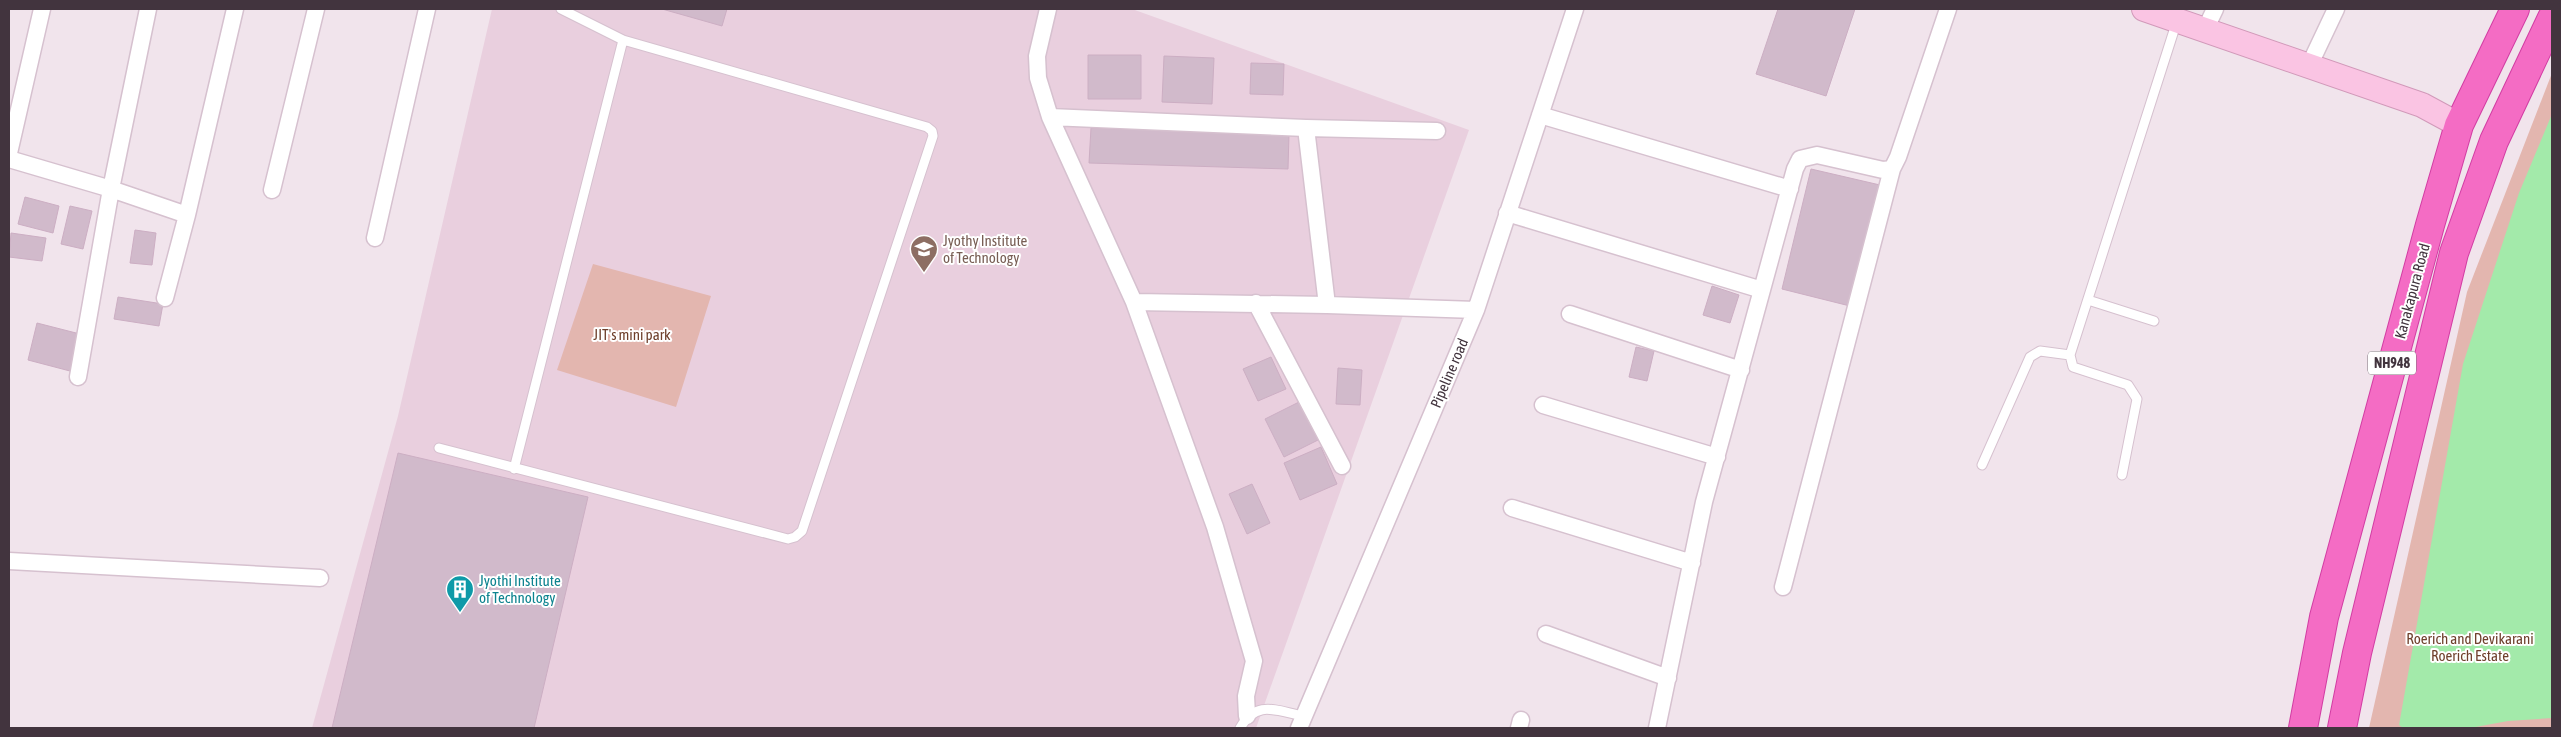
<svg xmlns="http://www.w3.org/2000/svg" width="2561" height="737" font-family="'Asap Condensed',sans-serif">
  <rect width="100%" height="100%" fill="#f1e4ec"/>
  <!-- education -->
  <path fill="#e9cfde" d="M492,9H1132L1469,130L1256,728H312L398,416Z"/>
  <!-- green -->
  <path fill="#e3b6af" d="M2552,73V728H2369L2467,292Z
    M593,264L711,296L676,407L557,370Z"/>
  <!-- water -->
  <path fill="#a3eaaa" d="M2552,114V718L2508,721L2470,728H2403L2399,725L2463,364L2519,193Z"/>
  <!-- building -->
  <path fill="#d1bacb" stroke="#ccaec3" d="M662,9H727L722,26Z
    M1778,9H1855L1826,96L1756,74Z
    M1088,55H1141V99H1088Z
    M1164,56L1214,58L1212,104L1162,102Z
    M1251,63L1284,64L1283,95L1250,94Z
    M1091,128L1289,134L1288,169L1089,163Z
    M1811,169L1880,185L1850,306L1782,289Z
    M25,197L59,206L53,233L18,224Z
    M70,206L92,211L83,249L61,244Z
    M135,230L156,233L152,265L130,263Z
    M11,233L46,238L42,261L9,257Z
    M1712,286L1739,295L1730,323L1703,315Z
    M118,297L163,304L159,326L114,319Z
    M37,323L80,334L70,371L28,360Z
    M1636,347L1654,351L1647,381L1629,377Z
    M1271,357L1286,389L1258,401L1243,369Z
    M1338,368L1362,370L1360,405L1336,404Z
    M1299,402L1318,440L1284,457L1265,419Z
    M1321,447L1337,484L1300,500L1284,463Z
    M398,453L588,497L534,728H332Z
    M1252,484L1270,523L1247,534L1229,494Z"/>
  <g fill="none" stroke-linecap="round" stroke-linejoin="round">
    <!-- lane casing -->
    <g stroke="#d6c1cf" stroke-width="11">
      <path id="lane" d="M2088,300L2154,321
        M439,448L788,539L795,537L802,531L933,136L932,131L927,127L623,40L561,9
        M1982,465L2030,357L2040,351L2070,355
        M514,469L623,40
        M2122,475L2137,399L2128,385L2073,367L2070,355L2177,21
        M1240,728C1257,699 1276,711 1304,716"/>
    </g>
    <!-- street casing -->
    <g stroke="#d6c1cf" stroke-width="19">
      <path id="street" d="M1048,9L1037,56L1038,78L1050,117L1134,302L1215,527L1254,661L1246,696L1247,716
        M2205,30L2215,9
        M2309,66L2336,9
        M1540,115L1790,189
        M1050,117L1306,128L1437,131
        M1306,128L1327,305
        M9,153L42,9
        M9,159L111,189L187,215
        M272,190L316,9
        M1507,213L1762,290
        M375,238L427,9
        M165,298L187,215L235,9
        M1134,302L1327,305L1476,310
        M1256,303L1342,466
        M1570,314L1741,370
        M78,377L111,189L148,9
        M1543,405L1717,457
        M1512,508L1692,563
        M9,561L320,578
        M1783,587L1892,169
        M1546,634L1668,678
        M1299,728L1476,310L1575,9
        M1519,728L1521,720
        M1657,728L1704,502L1795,169L1800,159L1817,155L1883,170L1892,169L1898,157L1948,9"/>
    </g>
    <!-- secondary casing -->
    <g stroke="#d199b9" stroke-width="26">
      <path id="secondary" d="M2144,9L2422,105L2459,125"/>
    </g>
    <!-- highway casing -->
    <g stroke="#d23da3" stroke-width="30">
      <path id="highway" d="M2303,728L2324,617L2430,225L2459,125L2515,9
        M2342,728L2357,653L2454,253L2494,141L2552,18"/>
    </g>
    <!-- lane -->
    <use href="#lane" stroke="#fff" stroke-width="9"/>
    <!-- street -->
    <use href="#street" stroke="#fff" stroke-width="16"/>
    <!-- secondary -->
    <use href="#secondary" stroke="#fac4e3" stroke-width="24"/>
    <!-- highway -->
    <use href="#highway" stroke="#f46cc4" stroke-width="28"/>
  </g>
  <!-- icons -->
  <defs>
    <g id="university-pin" transform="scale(1.4375)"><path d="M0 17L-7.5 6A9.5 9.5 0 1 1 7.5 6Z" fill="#8d6e63" stroke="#fff"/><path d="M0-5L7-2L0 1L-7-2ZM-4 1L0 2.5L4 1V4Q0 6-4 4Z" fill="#fff"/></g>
    <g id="building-pin" transform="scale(1.4375)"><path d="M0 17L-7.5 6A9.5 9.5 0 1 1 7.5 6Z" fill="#0f9aa8" stroke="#fff"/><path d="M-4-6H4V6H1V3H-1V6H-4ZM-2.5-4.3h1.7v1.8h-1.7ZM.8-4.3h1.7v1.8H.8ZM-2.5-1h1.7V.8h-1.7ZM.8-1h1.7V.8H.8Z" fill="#fff"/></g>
  </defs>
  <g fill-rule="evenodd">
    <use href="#university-pin" x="924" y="249"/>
    <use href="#building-pin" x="460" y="589"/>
  </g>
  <g text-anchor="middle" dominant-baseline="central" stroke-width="4" stroke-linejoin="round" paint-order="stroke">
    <!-- shield labels -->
    <rect fill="#fff" stroke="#7b7178" stroke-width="1" x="2368" y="351.5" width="48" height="23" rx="4"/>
    <g font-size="14" font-weight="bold" fill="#42343e">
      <text x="2392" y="363">NH948</text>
    </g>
    <!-- education labels -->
    <g font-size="15" fill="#785e54" stroke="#fff" text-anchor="start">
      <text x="943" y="240">Jyothy Institute<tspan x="943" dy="17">of Technology</tspan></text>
    </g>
    <!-- street labels -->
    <g font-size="15" fill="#42343e" stroke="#fff">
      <text transform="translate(2412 291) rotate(-75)">Kanakapura Road</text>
      <text transform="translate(1449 373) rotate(-67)">Pipeline road</text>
    </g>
    <!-- park labels -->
    <g font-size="15" fill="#6f402c" stroke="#fff">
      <text x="632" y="334">JIT's mini park</text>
      <text x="2470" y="638">Roerich and Devikarani<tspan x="2470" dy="17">Roerich Estate</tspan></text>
    </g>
    <!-- culture labels -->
    <g font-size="15" fill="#0d838f" stroke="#fff" text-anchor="start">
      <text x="479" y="580">Jyothi Institute<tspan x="479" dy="17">of Technology</tspan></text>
    </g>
  </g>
  <!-- border -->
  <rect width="2561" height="737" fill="none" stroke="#42343e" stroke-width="20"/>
</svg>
